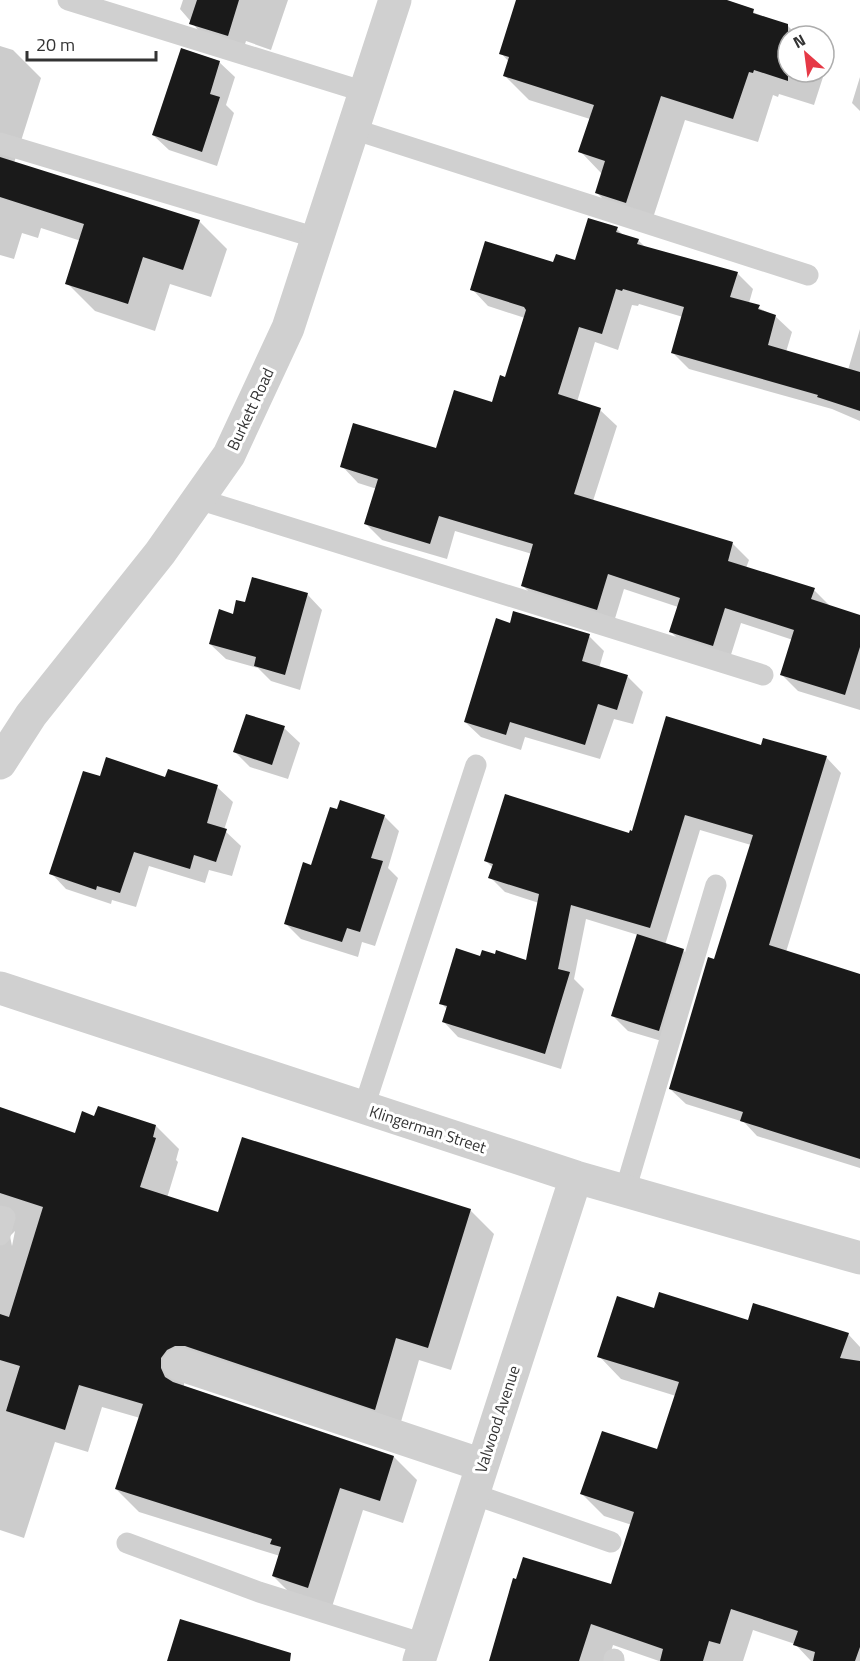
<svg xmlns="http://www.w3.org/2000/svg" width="860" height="1661" font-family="'Titillium Web',sans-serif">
  <rect width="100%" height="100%" fill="#fff"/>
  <!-- shadow -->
  <path fill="#0003" fill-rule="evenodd" d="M183,0H288L271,50L246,41L243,51L206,39L180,9Z
    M518,0H722L788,26L798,36H788V72L824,74L814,105L779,94L778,97L773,95L758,142L685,120L650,227L621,217L597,193L602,174L580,151L590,119L529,100L505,76L509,62L501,53Z
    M0,46L13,50L41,78L14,163L199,221L227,249L211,297L170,284L155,331L95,311L67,283L81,241L41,228L38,238L22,233L14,259L0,255Z
    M219,62L235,77L226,105L234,113L217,166L169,150L153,135Z
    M860,77V111L852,103Z
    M617,229L624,236L638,240L646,248L737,273L753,289L749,303L775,316L792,332L786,352L848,370L860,329V421L832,409L689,369L673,353L683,317L639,304L638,306L632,305L618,350L595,342L577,402L600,410L617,426L593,501L733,544L749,560L746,568L814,590L830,606L860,617V710L798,691L782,675L793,640L741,623L729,661L687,648L671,632L678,607L624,589L613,625L539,602L523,586L532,554L455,531L447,559L382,540L366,524L377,489L358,483L342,466L437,450L492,404L506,379L525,318L488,306L472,289L554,264L576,262Z
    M307,594L322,610L300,690L271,681L258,668L226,659L210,644L246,604Z
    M511,624L589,636L604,651L599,668L628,677L643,692L633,724L614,719L600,759L525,737L521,750L481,737L465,722Z
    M284,728L300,743L288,779L250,767L235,752Z
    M762,747L826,757L841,773L786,952L860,975V1168L757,1136L744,1122L686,1104L670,1089L715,960L751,845L700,830L665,945L683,950L698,966L675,1045L628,1031L612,1015L638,935L586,919L574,979L584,989L561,1069L458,1037L443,1021L447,1009L441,1003L481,958L527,962L539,903L505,892L490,877L493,868L486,861L630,835Z
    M101,778L166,779L217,787L233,802L224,830L241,846L232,876L209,870L205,883L149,866L136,907L112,900L111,904L66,889L51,873Z
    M384,816L399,831L388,868L398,878L375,946L362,942L358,957L301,939L285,923L312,867Z
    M0,1109L76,1135L95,1117L156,1126L179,1149L176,1160L178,1162L167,1198L219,1214L243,1139L471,1211L494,1234L451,1370L419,1360L398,1432L184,1381V1387L394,1457L417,1480L403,1523L363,1510L331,1610L296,1599L273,1576L280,1556L139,1512L116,1489L140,1418L102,1407L88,1452L55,1442L24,1538L0,1530ZM15,1231L12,1246L10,1236Z
    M655,1310L848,1334L860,1347V1661H811L795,1644L753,1630L743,1661H659L613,1645L608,1661H489L612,1586L632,1525L604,1516L582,1494L658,1451L676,1396L621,1379L599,1356Z"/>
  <!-- building -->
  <path fill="#1a1a1a" d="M197,0H239L228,36L189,24Z
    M516,0H727L754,9L753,13L788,24V81L754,70L753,73L749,72L733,119L661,96L626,203L595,193L605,161L578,152L594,105L503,76L509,57L499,54Z
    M181,48L220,61L210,94L220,97L202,152L152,135Z
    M0,157L200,220L183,270L143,257L128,304L65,284L84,224L0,197Z
    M588,218L618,227L616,232L639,239L637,244L738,272L730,297L760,305L758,309L776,315L768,345L860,372V411L817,397L818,395L671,353L684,307L623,289L622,291L616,289L602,334L579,327L558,394L601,408L574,494L733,542L728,561L815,588L811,599L860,615V647L845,695L780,675L794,630L725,608L713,646L669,632L680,598L608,574L597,610L521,586L533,544L439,516L430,544L364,524L378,479L340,467L353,423L436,448L454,390L492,402L500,375L505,377L526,310L524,307L470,290L485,241L553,262L556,254L575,260Z
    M252,577L308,593L285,675L254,666L256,657L209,644L219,609L233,614L236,600L245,602Z
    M513,611L590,634L582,661L628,675L617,710L598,704L585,745L510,722L506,735L464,722L496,618L510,623Z
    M246,714L285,726L272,765L233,752Z
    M666,716L761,745L763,738L827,756L769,945L860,974V1159L740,1121L743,1112L669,1089L708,957L714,959L753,835L685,815L650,928L571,905L558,969L570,972L545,1054L442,1022L447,1006L439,1004L456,948L480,956L482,950L495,954L496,950L526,960L539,894L488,878L493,864L484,861L505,794L629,833L630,830L632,831Z
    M106,757L165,777L168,769L218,785L207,823L227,829L216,862L194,855L190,869L134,852L120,893L97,886L96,890L49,874L83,771L100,776Z
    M340,800L385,815L371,858L383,861L360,932L347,928L342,942L284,924L303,862L311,865L330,807L337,809Z
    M637,934L684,949L659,1031L611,1016Z
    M98,1106L156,1125L153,1137L156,1138L140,1187L218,1212L242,1137L471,1209L428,1348L396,1338L375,1410L185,1346H175L167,1350L161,1358V1368L165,1377L173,1382L394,1456L380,1501L340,1488L308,1588L272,1576L281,1547L270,1544L272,1539L115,1489L143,1404L79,1385L65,1430L6,1411L20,1366L0,1360V1314L9,1317L43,1207L0,1193V1107L75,1133L82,1111L94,1116Z
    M659,1292L748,1320L753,1303L849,1333L840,1358L860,1361V1647L855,1661H813L815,1652L793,1645L798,1631L731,1609L720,1644L709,1641L703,1661H660L663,1649L591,1624L579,1661H489L513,1578L516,1579L523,1557L611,1584L634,1512L580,1494L602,1431L657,1449L679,1382L597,1357L617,1296L654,1308Z
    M180,1619L291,1653L290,1661H167Z"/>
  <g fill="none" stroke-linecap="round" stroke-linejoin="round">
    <!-- service -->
    <path stroke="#d0d0d0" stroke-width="21" d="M68,0L365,92
      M353,129L808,275
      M0,143L317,238
      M198,499L763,675
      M364,1107L476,765
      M625,1191L716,885
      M0,1216L5,1217L0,1235
      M473,1494L611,1542
      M127,1543L259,1592L424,1644
      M614,1661V1659"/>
    <!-- minor -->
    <path stroke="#d0d0d0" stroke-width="33" d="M0,763L31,715L160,553L229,455L288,328L395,0
      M0,988L576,1177L860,1258
      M179,1364L482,1465
      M419,1661L576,1177"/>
  </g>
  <g text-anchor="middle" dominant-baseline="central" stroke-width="6" stroke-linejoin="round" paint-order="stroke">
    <!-- street labels -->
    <g font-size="16" fill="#333" stroke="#fff">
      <text transform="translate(250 409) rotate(-65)">Burkett Road</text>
      <text transform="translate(428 1129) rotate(18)">Klingerman Street</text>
      <text transform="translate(497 1419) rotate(-72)">Valwood Avenue</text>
    </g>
  </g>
  <!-- north arrow -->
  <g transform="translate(806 54) rotate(332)"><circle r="28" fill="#ffffff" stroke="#adadad" stroke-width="1.5"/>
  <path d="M0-4.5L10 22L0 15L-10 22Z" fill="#e63946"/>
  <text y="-9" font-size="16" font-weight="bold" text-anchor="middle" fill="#333333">N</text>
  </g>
  <!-- scale -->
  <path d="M27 51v9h129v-9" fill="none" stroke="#333333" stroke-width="3"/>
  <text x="36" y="51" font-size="18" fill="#333333" stroke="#ffffff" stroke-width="4.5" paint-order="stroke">20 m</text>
</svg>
